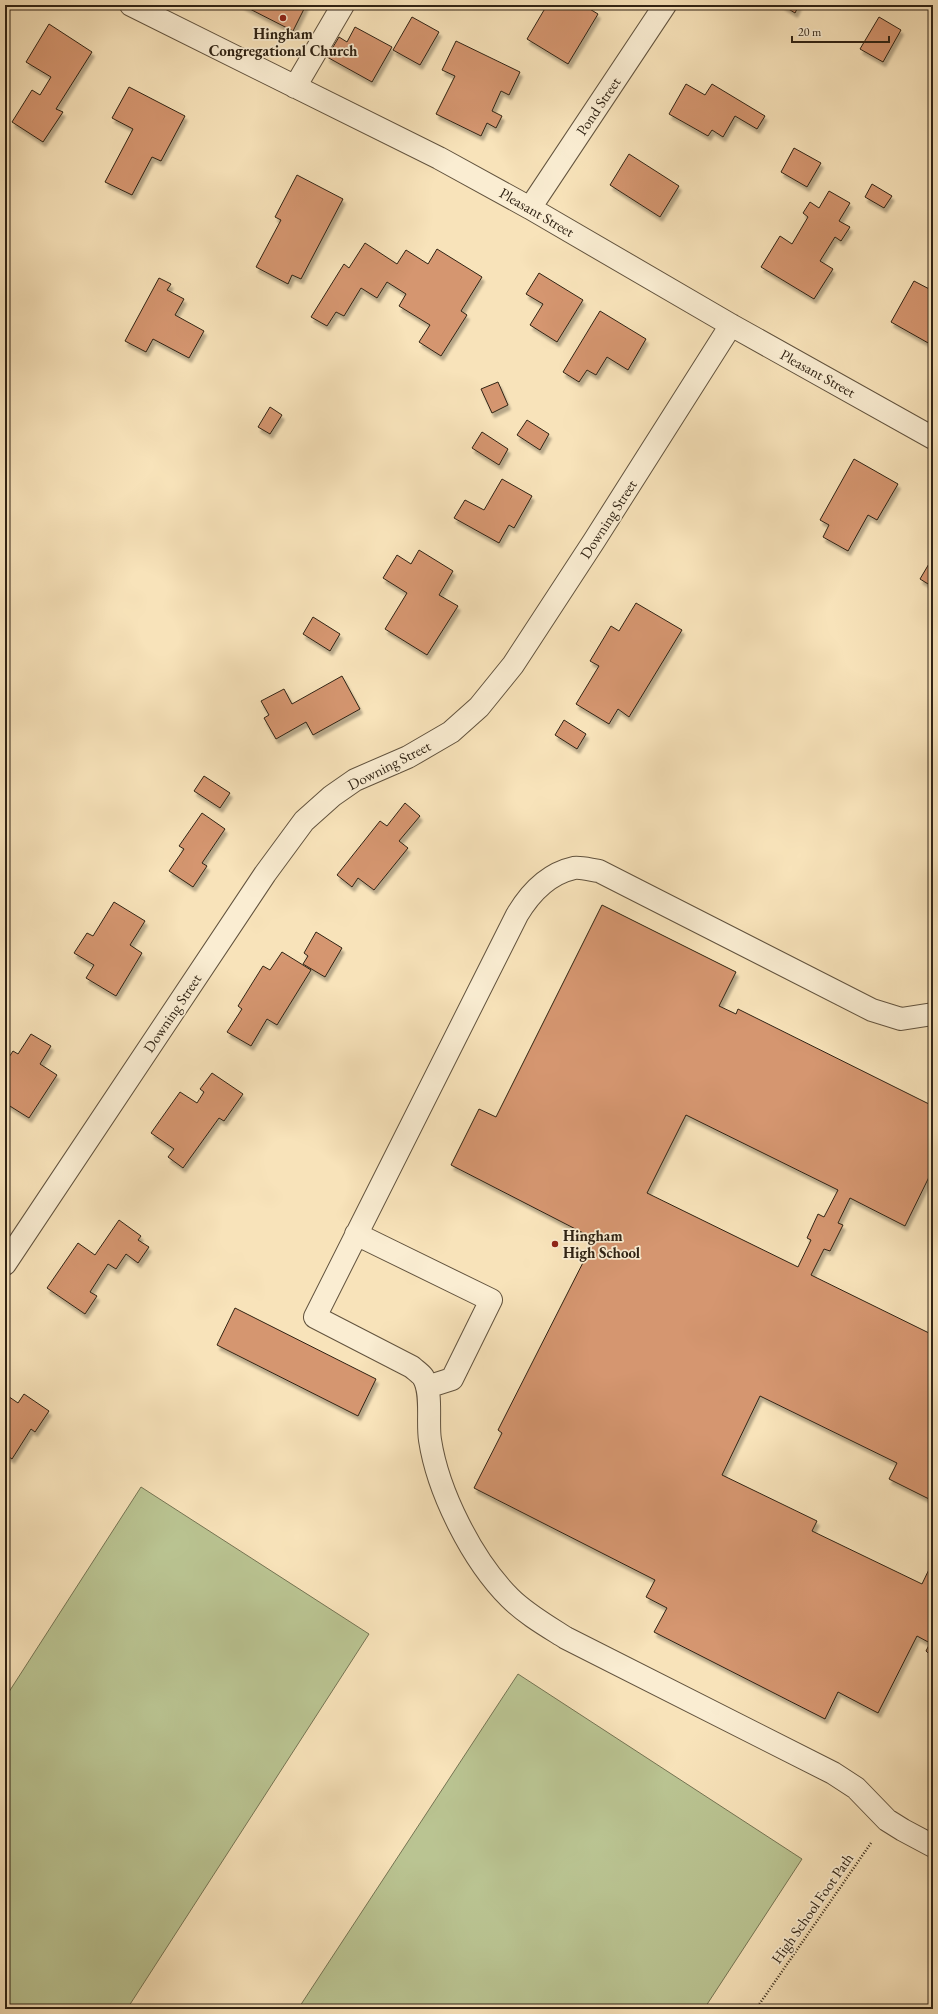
<svg xmlns="http://www.w3.org/2000/svg" width="938" height="2014" font-family="'EB Garamond',serif">
  <defs>
    <filter id="shadow"><feDropShadow dx="2.5" dy="4.5" stdDeviation="1" flood-color="#0004"/></filter>
  </defs>
  <rect width="100%" height="100%" fill="#f8e3ba"/>
  <filter id="stains"><feTurbulence type="fractalNoise" baseFrequency=".005" numOctaves="4"/><feColorMatrix values="0 0 0 0 .2 0 0 0 0 .09 0 0 0 0 .02 0 0 0 .5 -.17"/></filter>
  <radialGradient id="worn" r=".72"><stop offset=".6" stop-color="#630" stop-opacity="0"/><stop offset="1" stop-color="#630" stop-opacity=".3"/></radialGradient>
  <!-- green -->
  <path fill="#bac492" stroke="#757453" d="M141,1487L369,1634L127,2009H5V1698Z
    M518,1674L802,1859L704,2009H298Z"/>
  <!-- building -->
  <path fill="#d59670" stroke="#302314" fill-rule="evenodd" filter="url(#shadow)" d="M242,5H306L293,31Z
    M547,5H583L598,14L568,64L527,39Z
    M782,5H799L795,13Z
    M412,17L439,32L420,65L393,50Z
    M879,17L901,30L883,62L860,49Z
    M49,24L92,52L56,109L63,112L43,142L12,122L32,90L40,95L51,77L26,62Z
    M355,27L392,47L372,82L327,57L339,37L347,42Z
    M456,41L520,72L509,95L501,91L492,111L502,116L496,128L487,123L481,136L436,114L455,76L442,70Z
    M686,84L705,95L712,84L765,116L757,129L735,116L723,137L712,130L708,136L669,114Z
    M129,87L185,116L161,161L152,157L132,195L105,182L133,129L112,118Z
    M794,148L821,163L807,187L781,172Z
    M629,154L679,186L660,217L610,185Z
    M297,175L343,199L301,279L292,275L288,284L256,267L281,220L275,217Z
    M872,184L892,196L884,208L865,197Z
    M829,191L850,203L839,221L850,227L841,241L835,237L820,261L833,269L814,299L761,267L780,236L792,244L808,217L803,213L810,202L819,208Z
    M365,243L397,264L406,250L428,264L437,249L482,277L461,311L467,315L441,356L419,342L430,325L399,306L406,294L387,282L377,298L361,288L344,316L336,312L327,326L311,317L344,264L349,268Z
    M539,273L583,300L557,342L530,325L543,304L526,294Z
    M159,278L171,284L167,290L184,299L175,315L204,331L189,358L153,339L146,352L125,341Z
    M914,281L933,291V338L930,344L891,322Z
    M600,311L646,339L628,370L607,357L596,375L587,370L579,382L563,372Z
    M498,382L508,405L492,413L481,389Z
    M270,407L282,415L270,434L258,427Z
    M527,420L549,434L540,450L517,435Z
    M482,432L508,449L499,465L472,448Z
    M854,459L898,484L877,520L868,515L848,551L823,537L829,525L820,520Z
    M502,479L532,496L514,528L509,525L499,543L454,518L465,500L484,510Z
    M419,550L453,571L439,595L458,606L427,655L385,629L407,593L383,578L397,555L411,564Z
    M933,557V587L920,579Z
    M636,603L682,630L629,717L618,709L609,724L576,704L599,666L590,661L611,626L619,631Z
    M313,617L340,634L330,651L303,634Z
    M342,676L360,709L313,735L306,722L276,739L264,718L269,715L261,701L284,689L292,704Z
    M564,720L586,734L577,749L555,735Z
    M204,776L230,793L220,808L194,791Z
    M405,803L420,816L399,841L408,848L374,890L358,878L352,887L337,875L380,821L387,826Z
    M202,813L225,829L202,863L207,866L193,887L169,871L184,849L179,846Z
    M114,902L145,921L130,945L142,953L116,996L86,978L94,965L74,953L87,933L93,936Z
    M602,905L736,972L719,1006L736,1014L738,1009L933,1106V1174L931,1173L905,1226L850,1198L838,1223L843,1225L830,1251L824,1249L811,1275L929,1333L933,1325V1501L889,1479L897,1463L760,1396L722,1475L817,1521L812,1531L922,1584L933,1561V1658L926,1651L930,1643L917,1636L878,1713L838,1692L825,1719L654,1632L667,1608L646,1597L655,1580L474,1488L502,1433L498,1430L595,1239L451,1165L479,1109L496,1117ZM686,1115L838,1190L824,1217L818,1214L807,1238L811,1240L798,1267L647,1193Z
    M316,932L342,948L325,977L303,964L308,956L304,953Z
    M282,952L311,970L277,1025L267,1019L251,1046L227,1032L242,1009L238,1006L263,966L270,970Z
    M31,1034L51,1046L40,1064L57,1075L29,1118L5,1103V1063L13,1051L18,1054Z
    M212,1073L243,1094L224,1121L219,1118L183,1168L168,1157L174,1149L151,1133L180,1092L197,1103L204,1092L200,1089Z
    M119,1220L141,1236L138,1240L149,1247L138,1263L126,1254L116,1269L108,1264L90,1292L97,1296L85,1314L47,1288L78,1243L95,1255Z
    M235,1308L376,1379L358,1416L217,1345Z
    M5,1394L18,1403L24,1394L49,1411L35,1432L31,1429L12,1459L5,1454Z"/>
  <g fill="none" stroke-linecap="round" stroke-linejoin="round">
    <!-- minor casing -->
    <g stroke="#62533e" stroke-width="24">
      <path id="minor" d="M131,5L439,158L530,208L731,325L933,438
        M295,87L343,5
        M530,208L665,5
        M933,1014L901,1019L872,1010L599,871C591,870 581,867 574,868C547,874 530,893 517,915L315,1317L412,1367C415,1370 420,1373 423,1377C433,1392 427,1422 430,1440C438,1492 472,1560 510,1598C526,1614 547,1626 566,1638L833,1773L856,1788L887,1820L903,1830L933,1846
        M356,1234L491,1300L452,1379L427,1387
        M5,1264L265,874L304,821L332,796L355,780L408,757L451,732L479,707L513,665L594,541L731,325"/>
    </g>
    <!-- path -->
    <path stroke="#302314" stroke-width="2.5" stroke-dasharray="1 2" stroke-linecap="butt" d="M756,2009L871,1843"/>
    <!-- minor -->
    <use href="#minor" stroke="#faedd2" stroke-width="22"/>
  </g>
  <!-- markers -->
  <g fill="#8f2418" stroke="#faedd2" stroke-width="1.5">
    <circle cx="283" cy="18" r="4"/>
    <circle cx="555" cy="1244" r="4"/>
  </g>
  <g text-anchor="middle" dominant-baseline="central" stroke-width="3.5" stroke-linejoin="round" paint-order="stroke">
    <!-- poi labels -->
    <g font-size="15" font-weight="bold" fill="#302314" stroke="#faedd2">
      <text x="283" y="33">Hingham<tspan x="283" dy="17">Congregational Church</tspan></text>
      <text x="563" y="1235" text-anchor="start">Hingham<tspan x="563" dy="17">High School</tspan></text>
    </g>
    <!-- street labels -->
    <g font-size="15" fill="#302314" stroke="#faedd2">
      <text transform="translate(598 106) rotate(-56)">Pond Street</text>
      <text transform="translate(537 212) rotate(30)">Pleasant Street</text>
      <text transform="translate(818 373) rotate(29)">Pleasant Street</text>
      <text transform="translate(608 519) rotate(-57)">Downing Street</text>
      <text transform="translate(389 765) rotate(-27)">Downing Street</text>
      <text transform="translate(172 1013) rotate(-56)">Downing Street</text>
      <text transform="translate(812 1908) rotate(-55)">High School Foot Path</text>
    </g>
  </g>
  <!-- margin -->
  <rect width="938" height="2014" fill="none" stroke="#f8e3ba" stroke-width="20"/>
  <rect x="6" y="6" width="926" height="2002" fill="none" stroke="#302314" stroke-width="2"/>
  <rect x="10" y="10" width="918" height="1994" fill="none" stroke="#302314"/>
  <!-- scale -->
  <path d="M792 36v6h97v-6" fill="none" stroke="#302314" stroke-width="2"/>
  <text x="798" y="36" font-size="12" fill="#302314" stroke="#faedd2" stroke-width="3" paint-order="stroke">20 m</text>
  <rect width="100%" height="100%" filter="url(#stains)"/>
  <rect width="100%" height="100%" fill="url(#worn)"/>
</svg>
